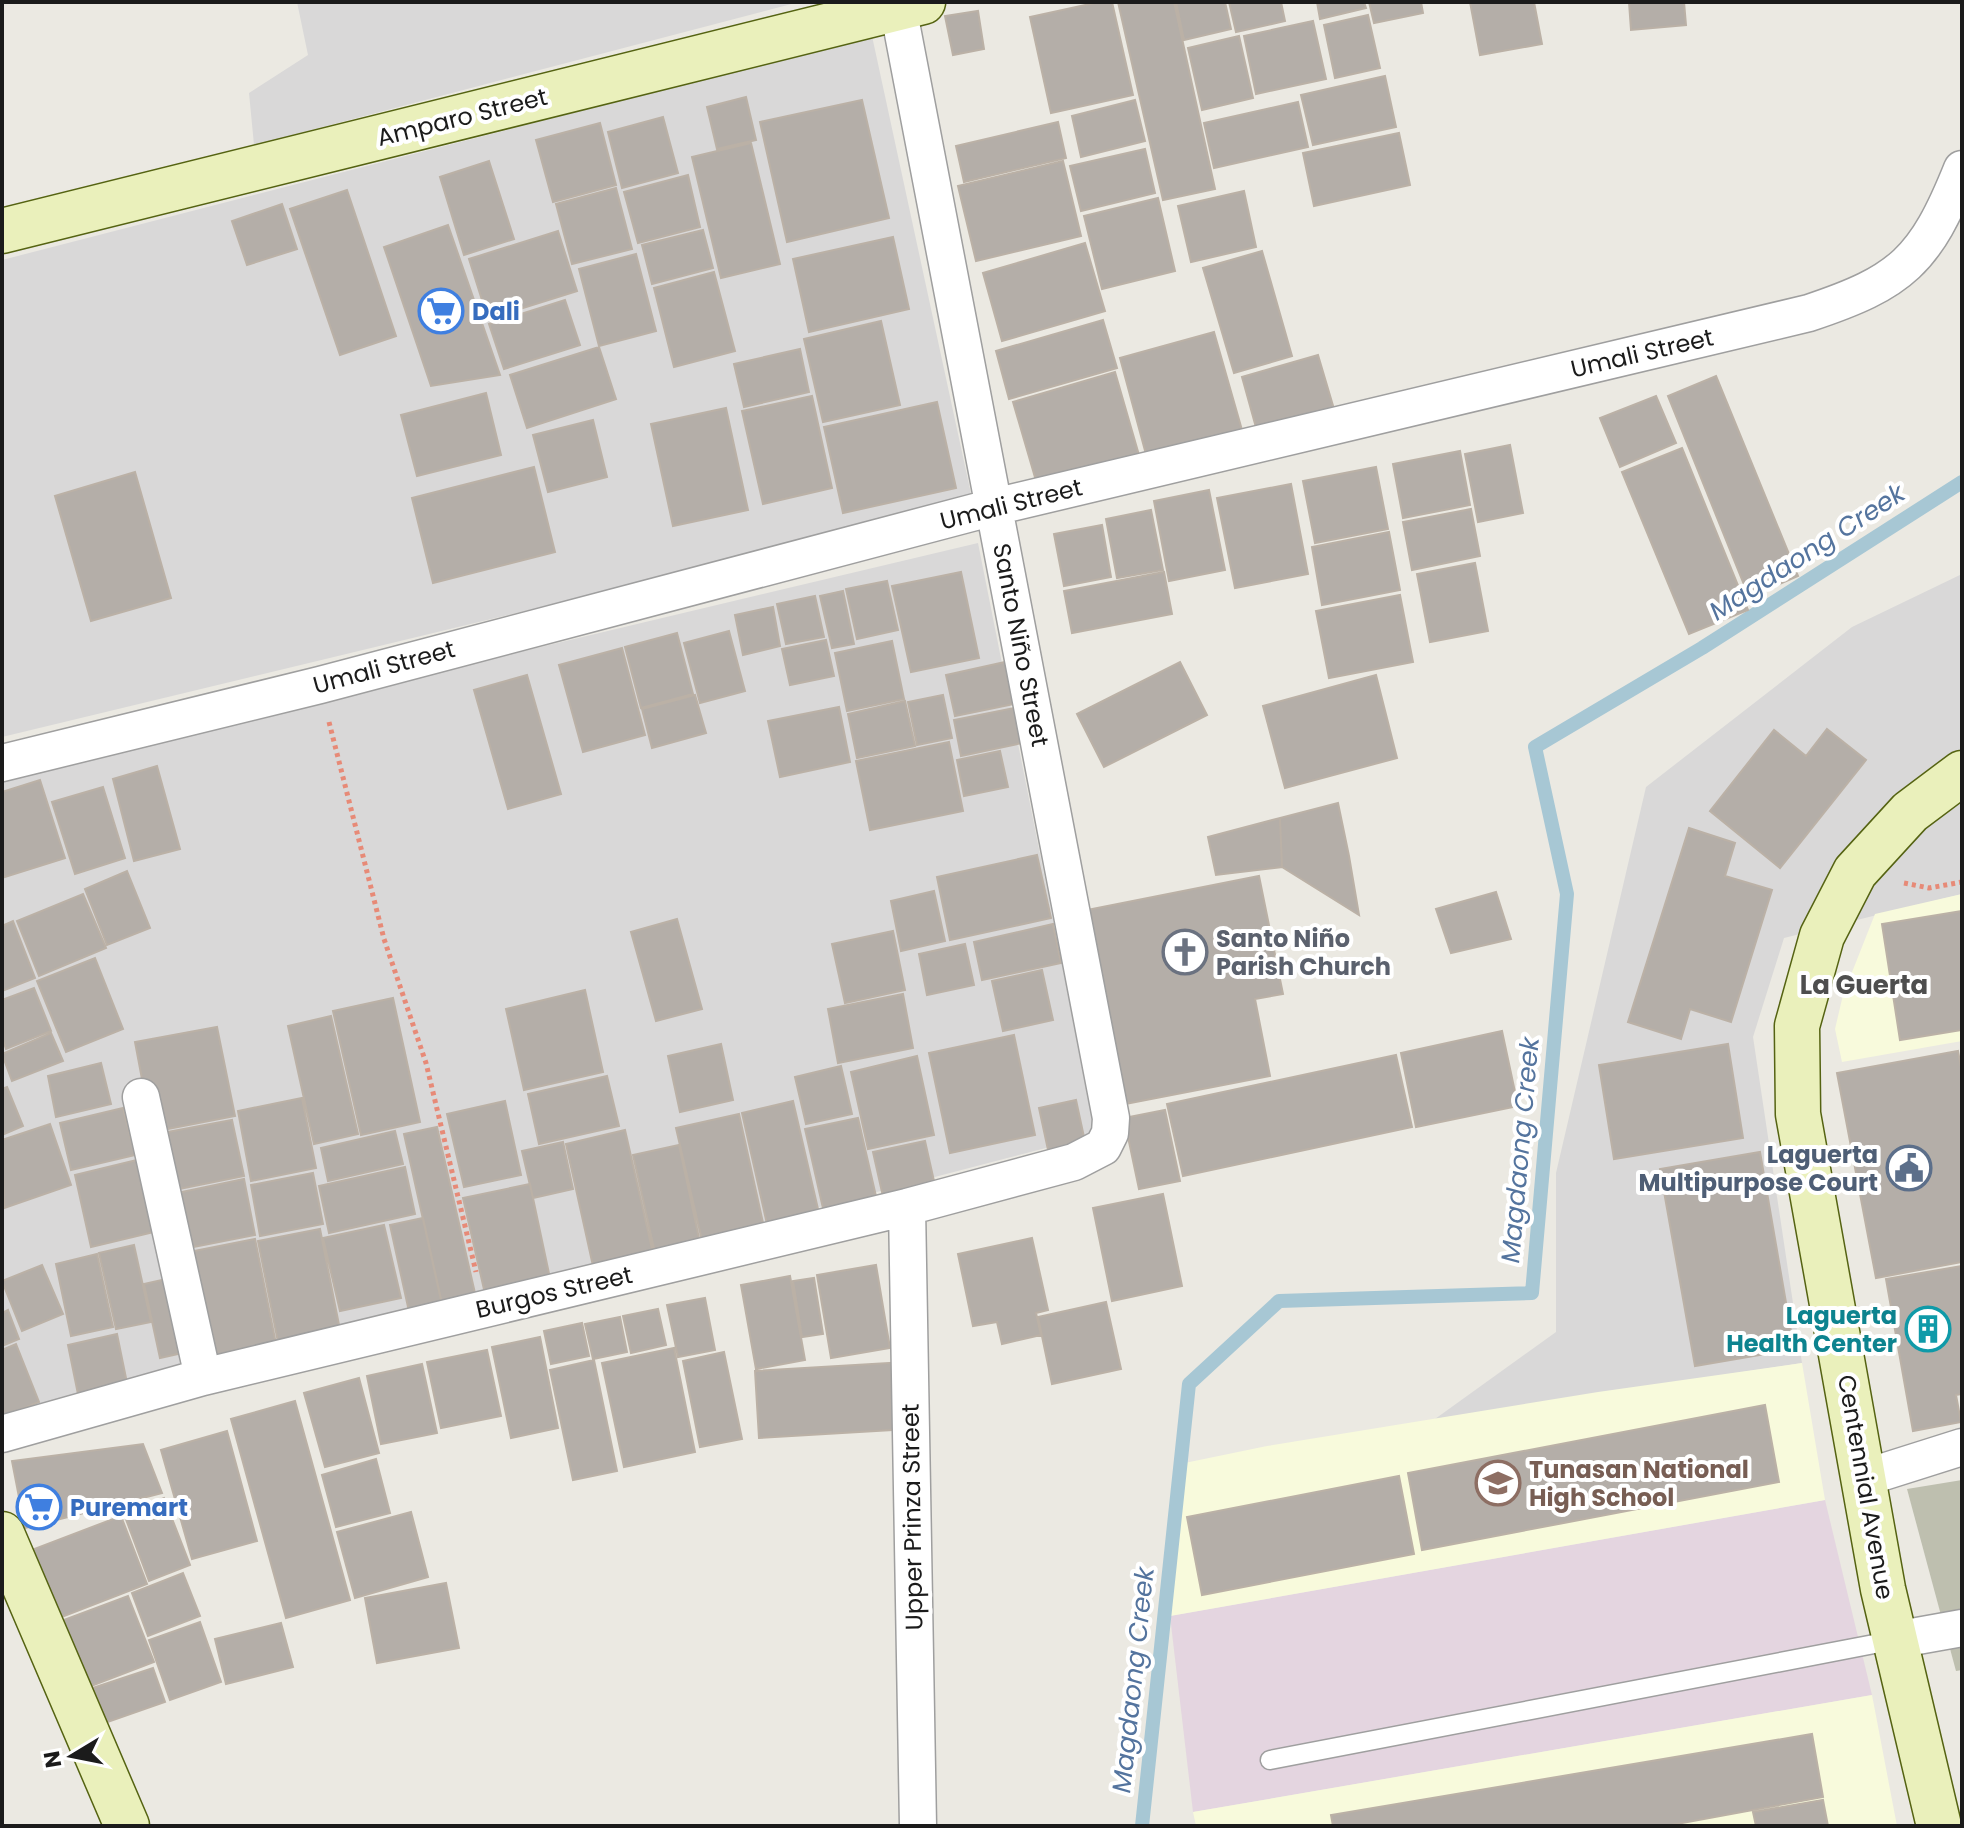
<svg xmlns="http://www.w3.org/2000/svg" width="1964" height="1828" font-family="Poppins,sans-serif">
  <rect width="100%" height="100%" fill="#ebe9e2"/>
  <!-- residential -->
  <path fill="#d9d8d8" d="M297,2H799L254,145L249,93L308,55Z
    M872,36L973,503L2,737V260Z
    M978,543L1096,1135L2,1420V775Z
    M1962,574V894L1784,938L1753,1037L1802,1363L1435,1419L1556,1332V1173L1646,787L1852,627Z"/>
  <!-- industrial -->
  <path fill="#e4d5e0" d="M1825,1500L1872,1695L1193,1812L1170,1616Z"/>
  <!-- education -->
  <path fill="#f8fadc" d="M1962,894V1041L1842,1062L1835,1029L1843,995L1875,914Z
    M1802,1363L1825,1500L1170,1616L1175,1465L1267,1446L1598,1392Z
    M1872,1695L1897,1826H1196L1193,1812Z"/>
  <!-- construction -->
  <path fill="#bebfaf" d="M1962,1480V1670L1956,1671L1907,1489Z"/>
  <g fill="none" stroke-linecap="round" stroke-linejoin="round">
    <!-- stream -->
    <path stroke="#a7c7d4" stroke-width="14" d="M1142,1826L1189,1384L1279,1301L1532,1293L1567,894L1535,747L1702,648L1962,482"/>
  </g>
  <!-- building -->
  <path fill="#b4aea8" stroke="#bbb1a6" stroke-width="2" d="M1099,2H1112L1133,95L1051,113L1030,17Z
    M1118,2H1174L1215,189L1163,200Z
    M1176,2H1225L1231,29L1184,40Z
    M1229,2H1281L1285,21L1236,32Z
    M1317,2H1364L1366,8L1320,19Z
    M1369,2H1421L1423,13L1374,23Z
    M1470,2H1534L1542,44L1480,55Z
    M1629,2H1684L1686,25L1631,30Z
    M978,11L984,49L953,55L945,16Z
    M1368,15L1380,68L1335,78L1324,25Z
    M1313,21L1326,79L1256,94L1244,36Z
    M1239,36L1253,98L1202,110L1188,48Z
    M1385,76L1396,127L1313,145L1301,95Z
    M746,97L756,140L717,149L707,107Z
    M862,100L889,218L787,242L760,122Z
    M1135,100L1145,141L1081,157L1072,116Z
    M1298,102L1308,147L1214,168L1204,123Z
    M663,117L678,173L622,188L608,132Z
    M1058,122L1066,158L964,182L956,146Z
    M600,123L616,185L553,202L536,140Z
    M1399,133L1410,185L1314,206L1303,153Z
    M751,143L780,264L721,278L692,157Z
    M1145,149L1155,193L1081,211L1070,166Z
    M489,161L514,239L464,255L440,177Z
    M1063,161L1081,236L976,261L958,186Z
    M688,175L700,227L638,243L624,192Z
    M616,188L632,249L572,264L556,204Z
    M347,190L396,336L340,355L290,209Z
    M1244,191L1256,247L1191,262L1178,206Z
    M1158,198L1175,271L1102,289L1084,216Z
    M282,204L297,249L247,265L232,221Z
    M448,225L500,375L431,386L384,247Z
    M703,230L713,268L652,284L642,245Z
    M558,231L577,291L488,319L469,259Z
    M893,237L909,309L809,332L793,259Z
    M1085,243L1105,311L1002,341L983,273Z
    M1262,251L1292,356L1234,373L1203,268Z
    M636,254L656,331L599,346L579,269Z
    M714,272L735,351L674,367L654,288Z
    M565,300L580,345L504,369L489,324Z
    M1103,320L1117,368L1009,399L996,351Z
    M881,321L900,405L823,422L804,339Z
    M1214,332L1242,430L1147,458L1120,358Z
    M599,347L616,399L527,428L510,375Z
    M800,349L809,392L744,407L734,364Z
    M1318,355L1334,409L1257,431L1242,377Z
    M1115,372L1141,462L1039,491L1013,402Z
    M1716,376L1798,576L1749,597L1668,396Z
    M486,393L501,455L417,476L401,415Z
    M812,396L832,488L763,504L742,411Z
    M1656,396L1676,443L1620,467L1600,418Z
    M937,402L956,488L843,513L824,427Z
    M726,408L748,510L673,526L651,424Z
    M593,420L607,477L548,492L533,435Z
    M1510,445L1523,513L1478,522L1465,454Z
    M1682,448L1748,610L1689,634L1622,472Z
    M1460,451L1470,505L1403,518L1393,464Z
    M534,467L555,552L433,583L412,498Z
    M1376,467L1388,529L1315,543L1303,481Z
    M135,472L171,598L91,621L55,496Z
    M1291,484L1308,574L1235,588L1217,498Z
    M1209,490L1225,570L1169,581L1154,501Z
    M1471,509L1480,556L1412,570L1403,522Z
    M1151,510L1163,570L1117,578L1106,519Z
    M1102,525L1111,577L1064,586L1054,534Z
    M1389,532L1400,590L1322,605L1312,547Z
    M1475,563L1488,631L1430,642L1417,574Z
    M961,572L979,658L911,672L892,586Z
    M1164,572L1172,614L1072,633L1064,591Z
    M887,581L898,630L857,639L846,589Z
    M843,591L854,644L832,648L820,596Z
    M1400,595L1413,662L1329,678L1316,611Z
    M815,596L824,637L786,644L777,604Z
    M773,607L780,646L743,655L735,615Z
    M729,631L745,691L700,703L684,643Z
    M677,633L693,694L641,708L625,647Z
    M826,640L834,676L790,685L782,649Z
    M892,641L904,699L847,711L835,653Z
    M622,648L645,735L583,752L559,665Z
    M1005,662L1014,704L955,716L946,675Z
    M1180,662L1207,715L1104,767L1077,714Z
    M527,675L561,794L508,809L474,690Z
    M1376,675L1397,758L1285,788L1263,706Z
    M695,695L706,733L652,748L642,709Z
    M943,695L952,738L917,745L908,702Z
    M905,701L915,746L857,758L848,714Z
    M839,707L850,762L780,777L768,721Z
    M1019,707L1027,742L961,756L954,720Z
    M1827,729L1866,760L1780,868L1710,811L1774,730L1806,756Z
    M949,742L963,811L870,830L856,761Z
    M1000,751L1008,787L964,796L957,760Z
    M157,766L180,849L134,861L113,779Z
    M40,780L65,858L2,878V792Z
    M103,787L125,858L75,874L52,802Z
    M1338,803L1349,856L1359,915L1282,867L1280,818Z
    M1280,818L1282,867L1216,875L1208,837Z
    M1689,828L1735,843L1725,876L1772,890L1731,1022L1690,1009L1681,1039L1628,1022Z
    M1037,855L1051,918L950,940L937,877Z
    M127,871L150,928L107,945L85,889Z
    M1259,876L1283,994L1255,999L1270,1076L1125,1104L1087,910Z
    M934,891L945,941L901,951L891,901Z
    M1496,892L1511,939L1451,953L1436,909Z
    M83,894L106,948L39,976L17,921Z
    M1962,911V1030L1900,1040L1882,924Z
    M677,919L702,1009L656,1021L631,932Z
    M13,921L35,978L2,991V926Z
    M1053,924L1061,963L982,980L974,942Z
    M893,931L905,990L845,1003L832,944Z
    M965,944L974,985L927,995L919,954Z
    M95,958L123,1029L66,1052L37,981Z
    M1042,970L1053,1020L1003,1031L992,981Z
    M34,988L51,1031L6,1049L2,1037V1000Z
    M585,990L603,1072L524,1090L506,1009Z
    M903,994L913,1048L838,1063L828,1009Z
    M393,998L420,1122L361,1135L333,1011Z
    M331,1016L358,1134L314,1144L288,1026Z
    M217,1027L235,1116L152,1132L135,1042Z
    M1502,1031L1518,1106L1416,1127L1401,1053Z
    M51,1033L63,1061L12,1081L2,1054Z
    M1014,1035L1035,1135L950,1153L929,1053Z
    M721,1044L733,1100L680,1112L668,1056Z
    M1728,1044L1743,1138L1614,1159L1599,1065Z
    M1958,1051L1962,1072V1262L1876,1278L1837,1073Z
    M1396,1055L1412,1127L1183,1176L1167,1104Z
    M917,1056L934,1135L868,1149L851,1072Z
    M101,1063L111,1104L56,1117L48,1076Z
    M841,1066L852,1114L806,1124L795,1077Z
    M607,1076L619,1126L539,1144L528,1094Z
    M7,1087L23,1126L2,1135V1089Z
    M302,1098L316,1168L251,1181L238,1111Z
    M1076,1100L1087,1151L1050,1159L1039,1108Z
    M505,1101L521,1175L464,1187L447,1114Z
    M793,1101L821,1222L769,1233L742,1113Z
    M123,1108L135,1155L71,1170L60,1123Z
    M1165,1110L1180,1181L1139,1189L1124,1118Z
    M739,1114L765,1232L703,1245L676,1128Z
    M858,1118L878,1205L825,1217L805,1129Z
    M232,1120L244,1176L174,1190L162,1133Z
    M50,1124L71,1185L4,1208L2,1140Z
    M437,1127L477,1302L443,1309L404,1134Z
    M625,1130L655,1262L595,1275L566,1144Z
    M395,1131L403,1164L328,1181L321,1148Z
    M925,1141L936,1190L884,1201L873,1152Z
    M563,1142L573,1189L533,1198L522,1151Z
    M679,1145L702,1252L657,1262L633,1155Z
    M1760,1152L1794,1349L1695,1366L1660,1169Z
    M141,1159L158,1231L91,1247L75,1175Z
    M405,1167L415,1214L329,1233L319,1186Z
    M313,1173L323,1224L260,1236L251,1185Z
    M244,1179L255,1235L188,1248L177,1193Z
    M530,1184L551,1283L486,1298L463,1198Z
    M1163,1194L1182,1286L1112,1301L1093,1208Z
    M423,1218L443,1308L410,1316L390,1225Z
    M384,1225L401,1298L340,1311L323,1238Z
    M320,1229L340,1330L278,1342L258,1241Z
    M1032,1238L1048,1310L1036,1313L1041,1335L1002,1344L997,1322L973,1326L958,1254Z
    M255,1239L277,1349L210,1362L189,1252Z
    M134,1245L151,1322L116,1329L99,1253Z
    M97,1254L113,1327L71,1336L56,1264Z
    M42,1265L63,1314L22,1331L2,1281Z
    M876,1265L890,1348L831,1358L817,1275Z
    M1962,1266V1394L1956,1395L1961,1422L1913,1431L1886,1279Z
    M180,1276L196,1350L160,1358L144,1284Z
    M790,1276L805,1360L756,1369L741,1285Z
    M814,1278L823,1334L802,1337L793,1281Z
    M705,1298L715,1350L678,1357L667,1305Z
    M1106,1302L1121,1369L1052,1384L1038,1317Z
    M658,1309L666,1345L631,1353L623,1316Z
    M8,1310L19,1339L2,1346V1313Z
    M620,1317L627,1352L593,1359L585,1324Z
    M582,1323L589,1356L551,1364L544,1331Z
    M117,1334L127,1383L78,1394L68,1345Z
    M540,1337L558,1428L511,1438L492,1347Z
    M16,1344L39,1402L2,1417V1350Z
    M674,1348L695,1452L624,1467L602,1363Z
    M487,1350L501,1416L441,1428L427,1362Z
    M724,1352L742,1439L700,1447L683,1361Z
    M594,1360L617,1471L573,1480L550,1370Z
    M905,1362L909,1429L759,1438L755,1371Z
    M422,1364L437,1433L381,1444L367,1376Z
    M359,1378L379,1453L325,1467L304,1393Z
    M295,1401L350,1600L286,1618L231,1419Z
    M1765,1405L1779,1482L1422,1550L1408,1473Z
    M227,1431L257,1541L192,1559L161,1450Z
    M143,1444L162,1493L25,1528L12,1461Z
    M376,1459L390,1513L336,1527L322,1475Z
    M1399,1476L1414,1554L1202,1595L1187,1517Z
    M164,1498L190,1565L149,1581L124,1514Z
    M411,1512L428,1577L355,1598L337,1532Z
    M121,1516L147,1584L54,1620L29,1551Z
    M183,1573L200,1616L148,1636L132,1593Z
    M446,1583L459,1648L377,1663L365,1598Z
    M128,1596L154,1662L86,1688L61,1621Z
    M200,1622L221,1682L170,1700L149,1640Z
    M281,1623L293,1667L226,1684L215,1639Z
    M153,1668L165,1702L99,1725L87,1690Z
    M1812,1734L1823,1797L1666,1826H1333L1331,1815Z
    M1823,1800L1828,1826H1756L1753,1812Z"/>
  <g fill="none" stroke-linecap="round" stroke-linejoin="round">
    <!-- lane casing -->
    <g stroke="#9f9f9f" stroke-width="21">
      <path id="lane" d="M1270,1760L1895,1640"/>
    </g>
    <!-- street casing -->
    <g stroke="#9f9f9f" stroke-width="39">
      <path id="street" d="M2,763L320,685L994,507L1809,313C1902,282 1925,261 1962,169
        M141,1097L203,1377
        M907,1207L918,1826
        M2,1434L203,1377L907,1207L1074,1162L1103,1147L1110,1133L1111,1118L897,2
        M1864,1478L1962,1447
        M1895,1640L1962,1628"/>
    </g>
    <!-- secondary casing -->
    <g stroke="#556312" stroke-width="47">
      <path id="secondary" d="M2,231L923,2
        M2,1534L127,1826
        M1939,1826L1883,1589L1798,1114L1797,1026L1822,936L1855,872L1910,812L1962,773"/>
    </g>
    <!-- path -->
    <path stroke="#e78a77" stroke-width="5" stroke-dasharray="4 4" stroke-linecap="butt" d="M329,722L384,939L426,1063L476,1272
      M1904,883L1929,888L1962,882"/>
    <!-- lane -->
    <use href="#lane" stroke="#fff" stroke-width="18"/>
    <!-- street -->
    <use href="#street" stroke="#fff" stroke-width="36"/>
    <!-- secondary -->
    <use href="#secondary" stroke="#eaf0bb" stroke-width="44"/>
  </g>
  <!-- icons -->
  <defs>
    <g id="supermarket-ring" transform="scale(2.3)"><circle r="9.5" fill="#fff" stroke="#3f7fe0" stroke-width="1.5"/><path d="M-6-5.5h2.5l.6 2H6L4.5 2H-2.5L-4.4-4H-6ZM-1.5 3.2a1.3 1.3 0 1 0 .1 0ZM3 3.2a1.3 1.3 0 1 0 .1 0Z" fill="#3f7fe0"/></g>
    <g id="church-ring" transform="scale(2.3)"><circle r="9.5" fill="#fff" stroke="#6b7280" stroke-width="1.5"/><path d="M-1.2-6h2.4v3.5h3.3v2.4h-3.3V6h-2.4V-.1h-3.3v-2.4h3.3Z" fill="#6b7280"/></g>
    <g id="civic-ring" transform="scale(2.3)"><circle r="9.5" fill="#fff" stroke="#5c6f8a" stroke-width="1.5"/><path d="M-.6-6.5H3V-4.5H.6V-3L4-1V1h2V6H-6V1h2V-1L-.6-3ZM-1.2 2.5V6h2.4V2.5Z" fill="#5c6f8a"/></g>
    <g id="building-ring" transform="scale(2.3)"><circle r="9.5" fill="#fff" stroke="#0f9aa8" stroke-width="1.5"/><path d="M-4-6H4V6H1V3H-1V6H-4ZM-2.5-4.3h1.7v1.8h-1.7ZM.8-4.3h1.7v1.8H.8ZM-2.5-1h1.7V.8h-1.7ZM.8-1h1.7V.8H.8Z" fill="#0f9aa8"/></g>
    <g id="school-ring" transform="scale(2.3)"><circle r="9.5" fill="#fff" stroke="#8d6e63" stroke-width="1.5"/><path d="M0-5L7-2L0 1L-7-2ZM-4 1L0 2.5L4 1V4Q0 6-4 4Z" fill="#8d6e63"/></g>
  </defs>
  <g fill-rule="evenodd">
    <use href="#supermarket-ring" x="441" y="311"/>
    <use href="#church-ring" x="1185" y="952"/>
    <use href="#civic-ring" x="1909" y="1168"/>
    <use href="#building-ring" x="1928" y="1329"/>
    <use href="#school-ring" x="1498" y="1483"/>
    <use href="#supermarket-ring" x="39" y="1507"/>
  </g>
  <g text-anchor="middle" dominant-baseline="central" stroke-width="8" stroke-linejoin="round" paint-order="stroke">
    <!-- street labels -->
    <g font-size="24" fill="#1b1b1b" stroke="#fff">
      <text transform="translate(462 117) rotate(-14)">Amparo Street</text>
      <text transform="translate(1642 353) rotate(-13)">Umali Street</text>
      <text transform="translate(1011 504) rotate(-14)">Umali Street</text>
      <text transform="translate(1021 645) rotate(79)">Santo Niño Street</text>
      <text transform="translate(384 667) rotate(-15)">Umali Street</text>
      <text transform="translate(554 1292) rotate(-13)">Burgos Street</text>
      <text transform="translate(1866 1487) rotate(80)">Centennial Avenue</text>
      <text transform="translate(912 1517) rotate(-91)">Upper Prinza Street</text>
    </g>
    <!-- shop labels -->
    <g font-size="24" font-weight="bold" fill="#366cbe" stroke="#fff" text-anchor="start">
      <text x="472" y="311">Dali</text>
      <text x="70" y="1507">Puremart</text>
    </g>
    <!-- worship labels -->
    <g font-size="24" font-weight="bold" fill="#5b616d" stroke="#fff" text-anchor="start">
      <text x="1216" y="938">Santo Niño<tspan x="1216" dy="28">Parish Church</tspan></text>
    </g>
    <!-- service labels -->
    <g font-size="24" font-weight="bold" fill="#4e5e75" stroke="#fff" text-anchor="end">
      <text x="1878" y="1154">Laguerta<tspan x="1878" dy="28">Multipurpose Court</tspan></text>
    </g>
    <!-- culture labels -->
    <g font-size="24" font-weight="bold" fill="#0d838f" stroke="#fff" text-anchor="end">
      <text x="1897" y="1315">Laguerta<tspan x="1897" dy="28">Health Center</tspan></text>
    </g>
    <!-- education labels -->
    <g font-size="24" font-weight="bold" fill="#785e54" stroke="#fff" text-anchor="start">
      <text x="1529" y="1469">Tunasan National<tspan x="1529" dy="28">High School</tspan></text>
    </g>
    <!-- water labels -->
    <g font-size="26" font-style="italic" fill="#54749e" stroke="#fff">
      <text transform="translate(1807 552) rotate(-33)">Magdaong Creek</text>
      <text transform="translate(1520 1150) rotate(-85)">Magdaong Creek</text>
      <text transform="translate(1133 1680) rotate(-84)">Magdaong Creek</text>
    </g>
    <!-- neighbourhood labels -->
    <g font-size="26" font-weight="bold" fill="#4e4e4e" stroke="#fff">
      <text x="1864" y="985">La Guerta</text>
    </g>
  </g>
  <!-- border -->
  <rect width="1964" height="1828" fill="none" stroke="#1b1b1b" stroke-width="8"/>
  <!-- north arrow -->
  <g transform="translate(72 1756) rotate(260)" stroke="#ffffff" stroke-width="6" paint-order="stroke">
  <path d="M0-6L14 30L0 20L-14 30Z" fill="#1b1b1b"/>
  <text y="-12" font-size="22" font-weight="bold" text-anchor="middle" fill="#1b1b1b">N</text>
  </g>
</svg>
